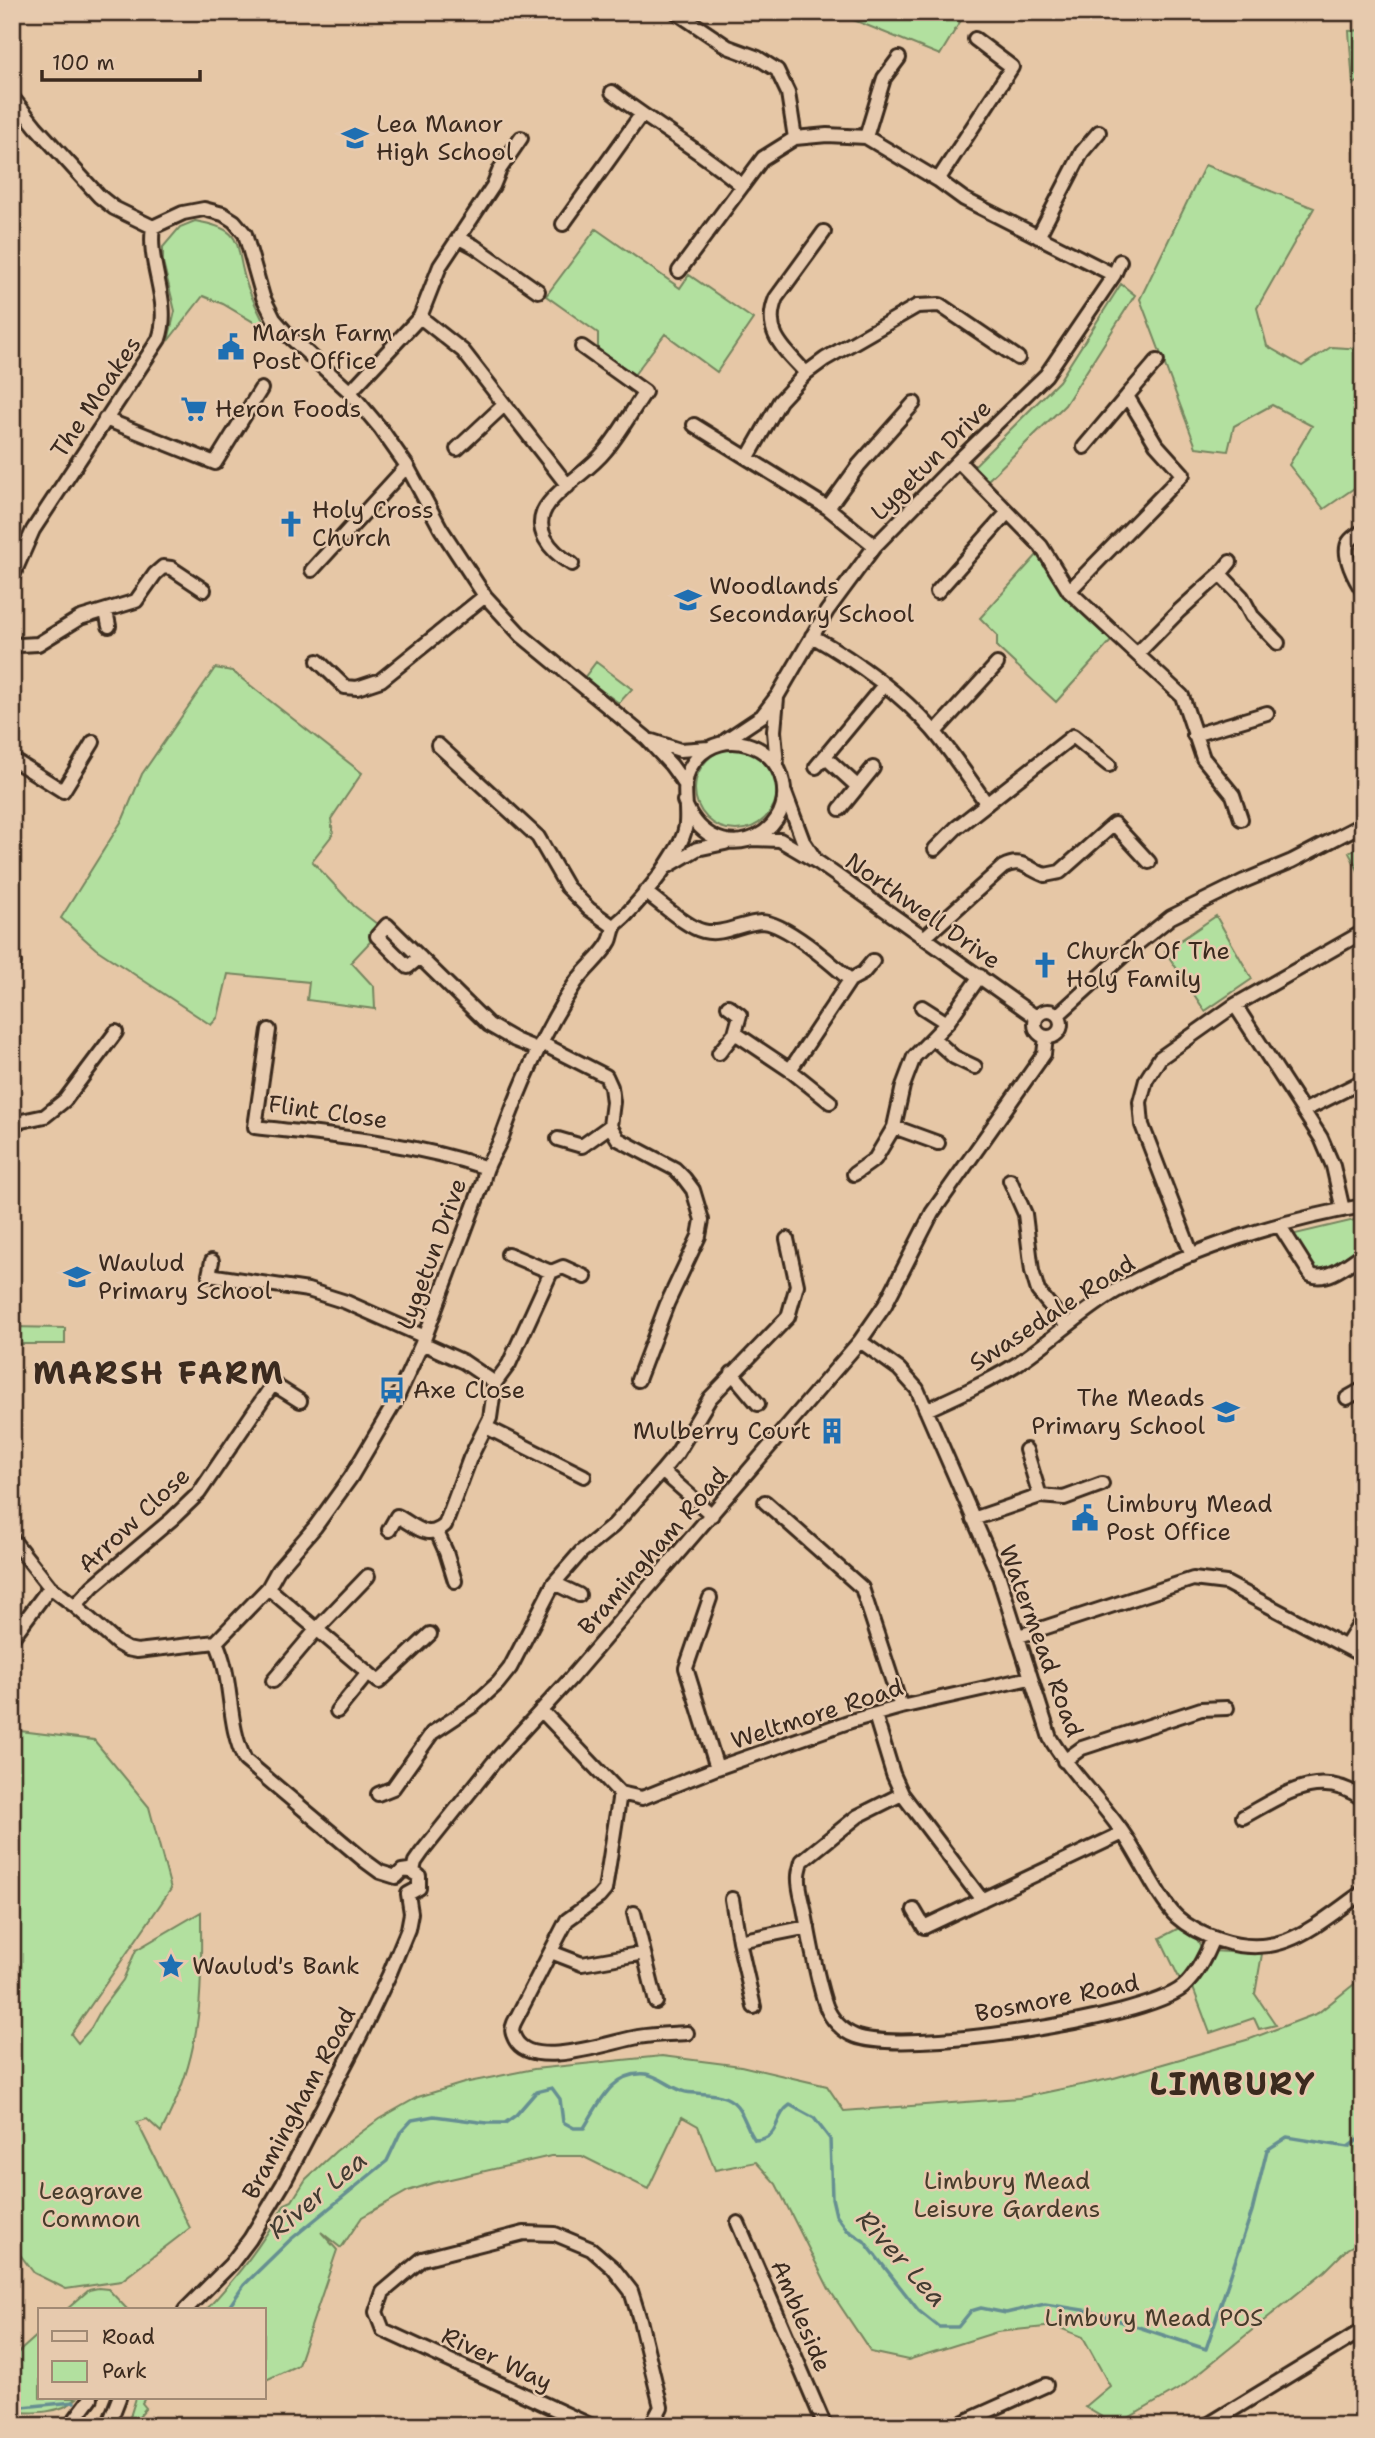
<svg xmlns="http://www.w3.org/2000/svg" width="1375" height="2438" font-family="'Shantell Sans',sans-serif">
  <rect width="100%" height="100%" fill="#e6c7a6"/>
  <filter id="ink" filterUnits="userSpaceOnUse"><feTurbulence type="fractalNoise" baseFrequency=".0143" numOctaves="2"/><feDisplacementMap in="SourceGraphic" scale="14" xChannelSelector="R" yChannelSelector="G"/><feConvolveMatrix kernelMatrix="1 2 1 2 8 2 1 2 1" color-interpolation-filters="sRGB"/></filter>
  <g filter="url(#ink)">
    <!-- green -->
    <path fill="#b2e09f" stroke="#76855e" stroke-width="2" d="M834,12H966L940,55Z
      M1363,30V78L1353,85L1349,31Z
      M1205,165L1314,208L1257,308L1267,346L1302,366L1331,347L1363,349V482L1324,509L1289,465L1312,426L1272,405L1234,426L1228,451L1196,447L1140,299Z
      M195,221C248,230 233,244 247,285C252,300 261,315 267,330L223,304L203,296L168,341L175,311L163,262V247L180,227Z
      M596,229L680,288L689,275L753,319L717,372L665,334L634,375L598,350V333L546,296Z
      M1121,284L1135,295L1065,405L988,480L971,469L1059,381Z
      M1038,554L1068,601L1111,641L1056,702L997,647V635L980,618Z
      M596,662L632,689L619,703L584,678Z
      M215,668L232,671L362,773L331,819L333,834L312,861L354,906L377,924L370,942L351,962L374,987L375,1009L307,1000L309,982L228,974L218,1017L211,1025L96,949L61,918L123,819L142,774Z
      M695 789a41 41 0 1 1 82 0a41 41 0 1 1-82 0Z
      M1363,845V880L1349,853Z
      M1216,916L1252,979L1205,1011L1165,951Z
      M1363,1218V1249L1320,1274L1291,1235Z
      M12,1327L65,1328V1344H12Z
      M12,1730L94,1740L149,1807L171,1889L71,2034L78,2043L91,2028L102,2008L123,1980L136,1950L201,1912C201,1956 203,2003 193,2046C187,2076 175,2105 161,2132L147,2119L137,2122L190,2228L121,2281L66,2289L34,2273L12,2244Z
      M1181,1927L1196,1937L1201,1947L1193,1968L1181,1982L1160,1938Z
      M1212,1951L1262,1954L1255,1994L1276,2025L1259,2029L1254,2018L1210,2033L1192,1985Z
      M1363,1977V2240L1347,2249L1325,2271L1182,2387L1116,2425L1085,2407L1110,2386L1083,2337L1055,2326L997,2332L908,2360L871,2352L829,2289L776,2184L756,2162L715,2170L698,2126L682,2117L648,2189L582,2156H551L433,2183L408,2191L362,2217L341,2248L321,2232L337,2250L298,2365L264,2381V2310H206C239,2274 260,2247 285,2204L292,2201L306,2179L336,2151L379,2119L418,2097L464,2083L534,2069L662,2056L741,2066L827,2086L844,2111L1019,2098L1114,2078L1250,2039L1318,2013Z
      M98,2288L108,2289L128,2310H66L89,2290Z
      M40,2333V2398H77C62,2414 34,2413 12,2412V2358Z
      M136,2398H145L142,2403L146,2408L133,2423H128Z"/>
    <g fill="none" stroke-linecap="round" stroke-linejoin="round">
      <!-- stream -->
      <path stroke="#668f91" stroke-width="3.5" d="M227,2310L244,2285L290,2240L387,2161L400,2133L412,2120L434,2116L487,2123H505L516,2115L536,2092L552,2088L560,2099L563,2122L574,2128H584C599,2104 612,2071 646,2074C660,2076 672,2089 686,2092C703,2095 725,2091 737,2106C744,2115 747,2129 755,2140C781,2139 773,2116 790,2105L814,2118L830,2139L832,2198L836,2215L847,2230L864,2241L919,2311L939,2327H958L971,2311L981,2308L1006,2313L1045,2304L1089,2311L1206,2349L1252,2211L1267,2150L1287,2137L1348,2147L1363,2136
        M12,2408L74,2402"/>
      <!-- minor casing -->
      <g stroke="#3b2a1e" stroke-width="18">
        <path id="minor" d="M676,12L728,47L758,58L777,70L788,93L795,138
          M612,92C654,125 702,151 742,186
          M12,97L36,127L99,196L114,208L153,227L183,213L204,209L223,214L234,221L245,234L263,297L274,319L289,336L350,392L381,429L407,466L441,529L485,596L521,635L646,738L671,765L684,783
          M866,137L884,78L899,58
          M938,180L1012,67L975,39
          M563,224L641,115
          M1038,237L1082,152L1099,132
          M459,238L474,246L538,291
          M679,271L763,158L795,138L827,135L866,137L938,180L964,199L1114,275
          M420,317L463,351L568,486
          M806,373C784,349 762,332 776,298L824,232
          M350,392L420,317L440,266L493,186L500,169L521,138
          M1127,396L1157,361
          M105,419L215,463L261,389
          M694,425L828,508L875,546
          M457,449L504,405
          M748,457L780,401L806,373L825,359L917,306L940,305L1018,358
          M958,461L1041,546L1069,591L1182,696L1203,758L1233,795L1241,819
          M828,508L859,465L914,403
          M1363,531C1358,534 1352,537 1349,542C1341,554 1356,581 1363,591
          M572,564C551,552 529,528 549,503C565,483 589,471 605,451C620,433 632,411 645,392L582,347
          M312,570L407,466
          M1220,574L1230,562
          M12,578L33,530L159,339C172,302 147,265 153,227
          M1069,591L1183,474L1156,444L1127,396L1084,447
          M937,592L1008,512
          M106,611L109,626
          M812,636C856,661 898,691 932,729C952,752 969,779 987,804
          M12,643L20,645L38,644L80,618L136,601L155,574L163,567L171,568L204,590
          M1137,654L1179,611L1220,574L1242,597L1252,616L1278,643
          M318,661L345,687L357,688L381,680L485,596
          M935,732L997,664
          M1194,735L1267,713
          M726,740L762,716L778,695L827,611L875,546L958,461L1046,375L1114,275L1120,261
          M652,741L680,750L709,748
          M438,745L538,837L567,887L589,909L614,927
          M825,757L857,786
          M12,759L63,791L93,742
          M777,765L774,731L777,698
          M816,767L884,685
          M785,793L803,841L813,856
          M840,809L873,768
          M752,839L780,840L819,863L1036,1017
          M935,849L956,828L1073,736L1109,765
          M668,866L697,849L725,843
          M645,892C661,903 686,927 703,931C723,936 741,923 761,922C785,922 832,964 850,980L790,1070L735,1033
          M925,937L1003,867C1021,857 1028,869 1045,875L1060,872L1114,824L1149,862
          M420,957L408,967L377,936L387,925L489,1025L515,1040L537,1049
          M12,963H14
          M850,980L863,973L873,961
          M1235,1005L1321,1138L1333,1166L1343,1210
          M922,1007L947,1023
          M1035 1024a13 13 0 1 1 26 0a13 13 0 1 1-26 0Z
          M1058,1015L1127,952L1171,917L1244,881L1292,861L1363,824
          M269,1030L255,1127C333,1136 410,1142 484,1167
          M933,1038L954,1057L975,1067
          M541,1043L606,1076L611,1087L613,1102L610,1126L618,1139L675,1169L684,1178L693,1190L702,1220L699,1236L667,1304L638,1380
          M719,1053L735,1033L740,1015L728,1006
          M790,1070L830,1102
          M1305,1110L1363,1081
          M12,1123L45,1116L65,1100L116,1032
          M894,1127L938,1143
          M558,1139L582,1146L610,1126
          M854,1174L875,1159L894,1127L903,1086L914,1057L947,1023L980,976
          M1010,1180L1025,1214L1032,1271L1038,1291L1067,1326
          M1280,1226L1311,1275C1328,1282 1349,1263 1363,1254
          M1192,1255L1142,1125L1140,1102L1146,1080L1160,1058L1235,1005L1363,932
          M212,1261L209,1275L308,1290L346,1302L425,1337
          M551,1272L563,1267L585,1277
          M860,1341L899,1369L917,1389L999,1577L1050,1738C1071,1774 1102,1801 1125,1836C1140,1858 1159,1900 1177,1917C1188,1927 1204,1935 1219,1940C1281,1961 1314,1926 1363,1892
          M732,1373L758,1404
          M495,1383L509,1364L551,1272L508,1254
          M1347,1398L1363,1389
          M926,1410C957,1396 988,1382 1017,1364C1051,1341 1081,1312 1116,1291C1186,1250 1283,1220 1363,1206
          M486,1427L584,1476
          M1026,1450L1040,1496
          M662,1471L677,1453L710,1398L788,1317L797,1285L787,1239
          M765,1502L862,1588L901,1707
          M973,1519L1040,1496L1064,1498L1102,1484
          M389,1530L397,1516C416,1526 427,1541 445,1525L470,1458L490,1418L495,1383L464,1362L422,1343
          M437,1532L446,1552L455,1581
          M12,1539L50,1587L75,1606L118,1644L127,1649L137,1651L216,1642
          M554,1583L579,1595
          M268,1588L379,1682L430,1634
          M710,1598L686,1668L717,1768
          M75,1606L93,1586L172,1519L199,1493L273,1384L300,1401
          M1019,1636L1193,1579L1226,1583L1363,1656
          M12,1638L50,1587
          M216,1642L268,1588L278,1570L315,1527L351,1477L394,1404L425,1337L483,1182C485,1164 497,1152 503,1134C522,1081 545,1029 576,982C586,968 602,956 610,941C612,937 612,931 615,926C617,922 623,919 626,915C640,900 655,883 666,866C674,853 685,839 686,823C688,799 678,779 697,758C723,728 775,743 783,782C795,840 711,872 684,801
          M216,1642C234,1679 226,1723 245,1760L365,1861L380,1872L396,1877
          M1346,1646L1363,1619
          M273,1681L317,1629L368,1576
          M541,1710L620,1793L642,1798L717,1768L851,1721L901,1707L1030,1678
          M337,1711L368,1673
          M875,1715L893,1774L902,1794L982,1900
          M1064,1761L1082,1748L1201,1709L1227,1708
          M620,1793L605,1890L599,1897L567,1920L514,2023C511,2030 512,2033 515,2039C531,2071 610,2042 638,2037C654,2034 671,2034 687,2033
          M378,1794L393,1788L432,1733L474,1705L498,1683L510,1668L554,1583L581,1552L613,1526L662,1471L712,1515
          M902,1794L858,1816L802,1861C801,1866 799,1871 799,1876C798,1886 802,1898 804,1908C810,1939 816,1977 826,2006C831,2019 842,2031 855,2036C903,2055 1143,2020 1183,1987C1197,1975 1206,1955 1213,1938
          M1243,1817C1283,1795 1320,1767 1363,1799
          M413,1871L415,1862L422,1852L493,1763L570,1679L860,1341L885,1305L932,1213L1044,1054L1046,1037
          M396,1877L402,1871L409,1870L419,1876V1888L408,1894
          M732,1899L739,1941L808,1927
          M914,1910L924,1927L1123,1833
          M634,1913L656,2002
          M739,1941L754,2007
          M551,1952L582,1964L644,1953
          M738,2223L825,2426
          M185,2310L231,2264L250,2239L283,2184L361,2034L389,1975L408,1929L411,1913L408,1894
          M70,2426L91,2398
          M108,2426L119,2398
          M592,2426L383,2330L376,2312L383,2292L422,2259L524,2233L555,2234L591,2249L613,2268L631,2291L640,2320L661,2407L651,2426
          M955,2426L1046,2385
          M1206,2426L1363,2330"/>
      </g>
      <!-- minor -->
      <use href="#minor" stroke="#e7caae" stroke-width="12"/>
    </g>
  </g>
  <!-- icons -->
  <defs>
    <g id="school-bare" transform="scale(2.1)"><path d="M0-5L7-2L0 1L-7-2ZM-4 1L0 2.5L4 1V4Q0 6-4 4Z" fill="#1f6fb2" stroke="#e7caae" stroke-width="2.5" paint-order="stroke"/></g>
    <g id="civic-bare" transform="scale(2.1)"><path d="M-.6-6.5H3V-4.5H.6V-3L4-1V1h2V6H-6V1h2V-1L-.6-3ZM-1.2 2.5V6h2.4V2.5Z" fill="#1f6fb2" stroke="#e7caae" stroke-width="2.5" paint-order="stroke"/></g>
    <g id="supermarket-bare" transform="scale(2.1)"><path d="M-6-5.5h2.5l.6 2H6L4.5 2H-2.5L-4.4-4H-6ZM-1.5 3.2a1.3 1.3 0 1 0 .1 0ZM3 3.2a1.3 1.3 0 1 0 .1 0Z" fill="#1f6fb2" stroke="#e7caae" stroke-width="2.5" paint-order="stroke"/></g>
    <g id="church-bare" transform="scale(2.1)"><path d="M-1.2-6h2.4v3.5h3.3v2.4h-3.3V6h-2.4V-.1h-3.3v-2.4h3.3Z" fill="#1f6fb2" stroke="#e7caae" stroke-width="2.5" paint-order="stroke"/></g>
    <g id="bus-bare" transform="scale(2.1)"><path d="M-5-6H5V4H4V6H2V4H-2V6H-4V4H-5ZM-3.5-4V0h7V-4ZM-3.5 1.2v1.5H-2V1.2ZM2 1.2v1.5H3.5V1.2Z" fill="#1f6fb2" stroke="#e7caae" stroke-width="2.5" paint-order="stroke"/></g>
    <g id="building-bare" transform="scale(2.1)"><path d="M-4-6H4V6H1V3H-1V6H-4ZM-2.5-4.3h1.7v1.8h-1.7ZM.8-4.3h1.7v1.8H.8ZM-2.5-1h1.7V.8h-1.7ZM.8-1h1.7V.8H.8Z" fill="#1f6fb2" stroke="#e7caae" stroke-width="2.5" paint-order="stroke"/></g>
    <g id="sight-bare" transform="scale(2.1)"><path d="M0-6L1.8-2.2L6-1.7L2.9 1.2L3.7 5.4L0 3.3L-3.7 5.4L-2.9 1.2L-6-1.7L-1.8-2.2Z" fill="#1f6fb2" stroke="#e7caae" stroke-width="2.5" paint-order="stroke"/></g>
  </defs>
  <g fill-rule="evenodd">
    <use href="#school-bare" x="355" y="138"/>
    <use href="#civic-bare" x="231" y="347"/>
    <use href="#supermarket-bare" x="194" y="409"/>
    <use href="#church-bare" x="291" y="524"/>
    <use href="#school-bare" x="688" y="600"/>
    <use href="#church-bare" x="1045" y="965"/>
    <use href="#school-bare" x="77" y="1277"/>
    <use href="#bus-bare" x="392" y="1390"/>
    <use href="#school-bare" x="1226" y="1412"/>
    <use href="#building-bare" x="832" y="1431"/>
    <use href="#civic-bare" x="1085" y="1518"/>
    <use href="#sight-bare" x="171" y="1966"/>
  </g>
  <g text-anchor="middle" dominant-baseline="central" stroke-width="5" stroke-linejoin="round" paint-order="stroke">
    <!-- poi labels -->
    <g font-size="24" fill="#3b2a1e" stroke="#e7caae" text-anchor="start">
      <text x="376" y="124">Lea Manor<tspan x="376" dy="28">High School</tspan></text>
      <text x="252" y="333">Marsh Farm<tspan x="252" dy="28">Post Office</tspan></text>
      <text x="215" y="409">Heron Foods</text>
      <text x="312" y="510">Holy Cross<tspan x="312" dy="28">Church</tspan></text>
      <text x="709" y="586">Woodlands<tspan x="709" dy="28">Secondary School</tspan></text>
      <text x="1066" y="951">Church Of The<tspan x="1066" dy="28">Holy Family</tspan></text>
      <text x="98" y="1263">Waulud<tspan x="98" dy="28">Primary School</tspan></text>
      <text x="413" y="1390">Axe Close</text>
      <text x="1205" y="1398" text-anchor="end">The Meads<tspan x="1205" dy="28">Primary School</tspan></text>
      <text x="811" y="1431" text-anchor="end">Mulberry Court</text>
      <text x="1106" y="1504">Limbury Mead<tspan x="1106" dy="28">Post Office</tspan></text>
      <text x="192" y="1966">Waulud's Bank</text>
    </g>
    <!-- street labels -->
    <g font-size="24" fill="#3b2a1e" stroke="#e7caae">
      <text transform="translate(96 397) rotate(-56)">The Moakes</text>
      <text transform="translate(931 460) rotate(-45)">Lygetun Drive</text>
      <text transform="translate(923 911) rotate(35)">Northwell Drive</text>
      <text transform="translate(328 1112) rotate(8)">Flint Close</text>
      <text transform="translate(432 1254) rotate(-70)">Lygetun Drive</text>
      <text transform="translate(1052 1313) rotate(-33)">Swasedale Road</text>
      <text transform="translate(134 1520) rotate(-43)">Arrow Close</text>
      <text transform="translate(653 1551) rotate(-49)">Bramingham Road</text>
      <text transform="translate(1041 1641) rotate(70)">Watermead Road</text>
      <text transform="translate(817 1714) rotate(-18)">Weltmore Road</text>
      <text transform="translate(1057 1998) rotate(-11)">Bosmore Road</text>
      <text transform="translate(299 2103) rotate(-62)">Bramingham Road</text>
      <text transform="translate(801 2316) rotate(67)">Ambleside</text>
      <text transform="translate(497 2359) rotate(25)">River Way</text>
    </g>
    <!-- park labels -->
    <g font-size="24" fill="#473c2b" stroke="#e7caae">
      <text x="1007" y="2181">Limbury Mead<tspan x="1007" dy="28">Leisure Gardens</tspan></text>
      <text x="91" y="2191">Leagrave<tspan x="91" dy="28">Common</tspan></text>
      <text x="1154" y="2318">Limbury Mead POS</text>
    </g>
    <!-- water labels -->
    <g font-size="26" font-style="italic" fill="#423b31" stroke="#e7caae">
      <text transform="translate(317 2194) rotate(-40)">River Lea</text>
      <text transform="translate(902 2258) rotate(48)">River Lea</text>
    </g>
    <!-- district labels -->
    <g font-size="32" font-weight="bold" letter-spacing="2" fill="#3b2a1e" stroke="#e7caae">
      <text x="159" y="1372">MARSH FARM</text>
      <text x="1233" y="2083">LIMBURY</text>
    </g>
  </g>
  <!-- margin -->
  <rect width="1375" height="2438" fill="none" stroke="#e7caae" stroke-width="42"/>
  <rect x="21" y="21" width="1333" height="2396" fill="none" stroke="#3b2a1e" stroke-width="2.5" filter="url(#ink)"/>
  <!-- legend -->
  <rect x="38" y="2308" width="228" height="91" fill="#e7caae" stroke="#a28a74" stroke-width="2"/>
  <rect x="52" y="2331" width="35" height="10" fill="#e7caae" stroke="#a28a74" stroke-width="2"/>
  <text x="102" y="2344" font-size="21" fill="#3b2a1e">Road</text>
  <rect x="52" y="2361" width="35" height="21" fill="#b2e09f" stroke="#a28a74" stroke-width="2"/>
  <text x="102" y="2378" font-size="21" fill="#3b2a1e">Park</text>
  <!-- scale -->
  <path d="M42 70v10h158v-10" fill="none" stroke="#3b2a1e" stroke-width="3.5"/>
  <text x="52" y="70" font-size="21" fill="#3b2a1e" stroke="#e7caae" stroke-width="5" paint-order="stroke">100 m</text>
</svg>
